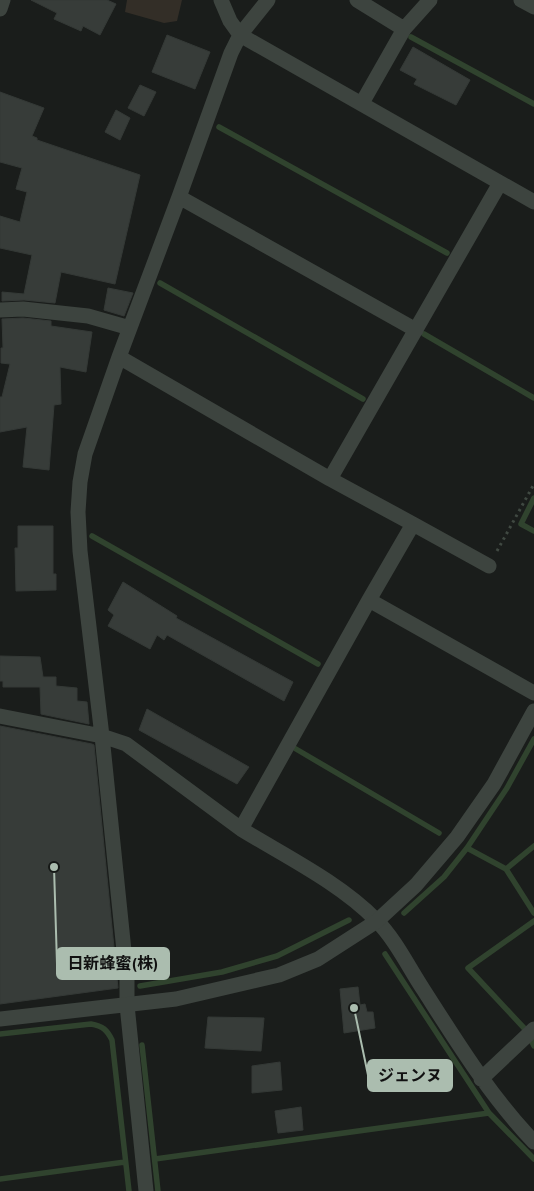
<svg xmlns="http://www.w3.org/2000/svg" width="534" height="1191" font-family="Mulish,'Noto Sans JP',sans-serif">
  <rect width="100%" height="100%" fill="#1a1d1b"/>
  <!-- green -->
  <path fill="#332e27" d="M127,0H182L177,21L164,23L125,12Z"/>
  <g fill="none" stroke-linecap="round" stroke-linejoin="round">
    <!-- stream -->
    <path stroke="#30432e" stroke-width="5.5" d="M411,37L534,104
      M219,127L447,253
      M160,283L363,399
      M424,334L534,398
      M534,498L521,524L534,531
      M92,536L318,664
      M296,749L439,833
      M534,846L506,869L534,913
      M467,848L507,788L534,739
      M404,913L444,877L467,848L506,869
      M385,954L489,1113L534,1159
      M140,986L222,972L277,956L349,920
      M524,1028L468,968L534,921
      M0,1034L91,1024C103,1026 107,1030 112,1040L129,1191
      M531,1040L534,1046
      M142,1045L158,1191
      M155,1159L489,1113
      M0,1179L125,1162"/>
  </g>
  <!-- building -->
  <path fill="#373c39" stroke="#343936" d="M31,0H107L116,4L100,35L83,26L81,31L54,19L57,13Z
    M167,35L210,52L195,89L152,72Z
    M413,47L470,80L456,105L414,84L417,79L400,70Z
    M140,85L156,92L144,116L128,108Z
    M0,92L44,108L32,136L37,138V140L140,175L115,284L61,272L55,303L24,300L2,301V292L24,294L32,255L0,248V216L20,222L27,192L16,189L22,168L0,162Z
    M116,110L130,118L120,140L105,132Z
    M108,288L133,293L124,316L104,310Z
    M23,318L51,321V326L92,332L86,372L60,367L61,404L54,405L49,470L23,467L27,427L0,432V397H2L10,364L1,363V348H3L2,319Z
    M18,526H53V574H56V590L16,591L15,548H18Z
    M123,582L177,616L176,618L293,682L284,701L167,635L164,640L157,635L150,649L108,626L114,615L108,610Z
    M0,656L40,657L43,677H56V686L77,688V701L87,702L89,724L41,714L40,687H3V681H0Z
    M147,709L249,767L237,784L139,730Z
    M0,726L92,744L94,745L118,988L0,1004Z
    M358,987L360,1005L365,1004L367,1012H373L375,1028L344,1033L340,989Z
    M208,1017L264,1018L261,1051L205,1048Z
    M280,1062L282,1090L252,1093V1066Z
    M301,1107L303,1130L278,1133L275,1111Z"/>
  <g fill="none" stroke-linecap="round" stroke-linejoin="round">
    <!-- path -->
    <path stroke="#404942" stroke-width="3" stroke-dasharray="2.5 4" stroke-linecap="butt" d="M497,551L534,484"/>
    <!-- minor -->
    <path stroke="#3d443f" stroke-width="15" d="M221,0L230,21L240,35L534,202
      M357,0L404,29L430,0
      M521,0L534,7
      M362,103L404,29
      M179,197L416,330
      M0,310L23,309L88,316L130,328
      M330,479L500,183
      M413,524L489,566
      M369,600L534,693
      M0,716L102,736L126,744L241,829L369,600L413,524L330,479L119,357
      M241,829C285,856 340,883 376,920C395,939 408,966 423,989C457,1042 490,1096 534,1142
      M127,1005V980L102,736L80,551L78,512L80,482L85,454L119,357L179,197L231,53L240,35L268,0
      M481,1079L534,1029"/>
    <!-- tertiary -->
    <path stroke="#3d443f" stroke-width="15" d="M0,9L3,0
      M127,1005L146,1191
      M0,1019L176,999L279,975L318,959L377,921L416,885L457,837L494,784L534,711"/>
  </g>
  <!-- callouts -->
  <path fill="none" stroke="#abbdaf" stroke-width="2" d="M54 867L57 964M354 1008L368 1075"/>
  <g fill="#abbdaf" stroke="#151816" stroke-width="2">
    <circle cx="54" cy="867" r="5"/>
    <circle cx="354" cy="1008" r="5"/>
  </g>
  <g fill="#abbdaf" stroke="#abbdaf" stroke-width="2">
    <rect x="57" y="948" width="112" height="31" rx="5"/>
    <rect x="368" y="1060" width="84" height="31" rx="5"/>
  </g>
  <g font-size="16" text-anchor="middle" font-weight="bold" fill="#111">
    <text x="113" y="969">日新蜂蜜(株)</text>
    <text x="410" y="1081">ジェンヌ</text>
  </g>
</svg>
